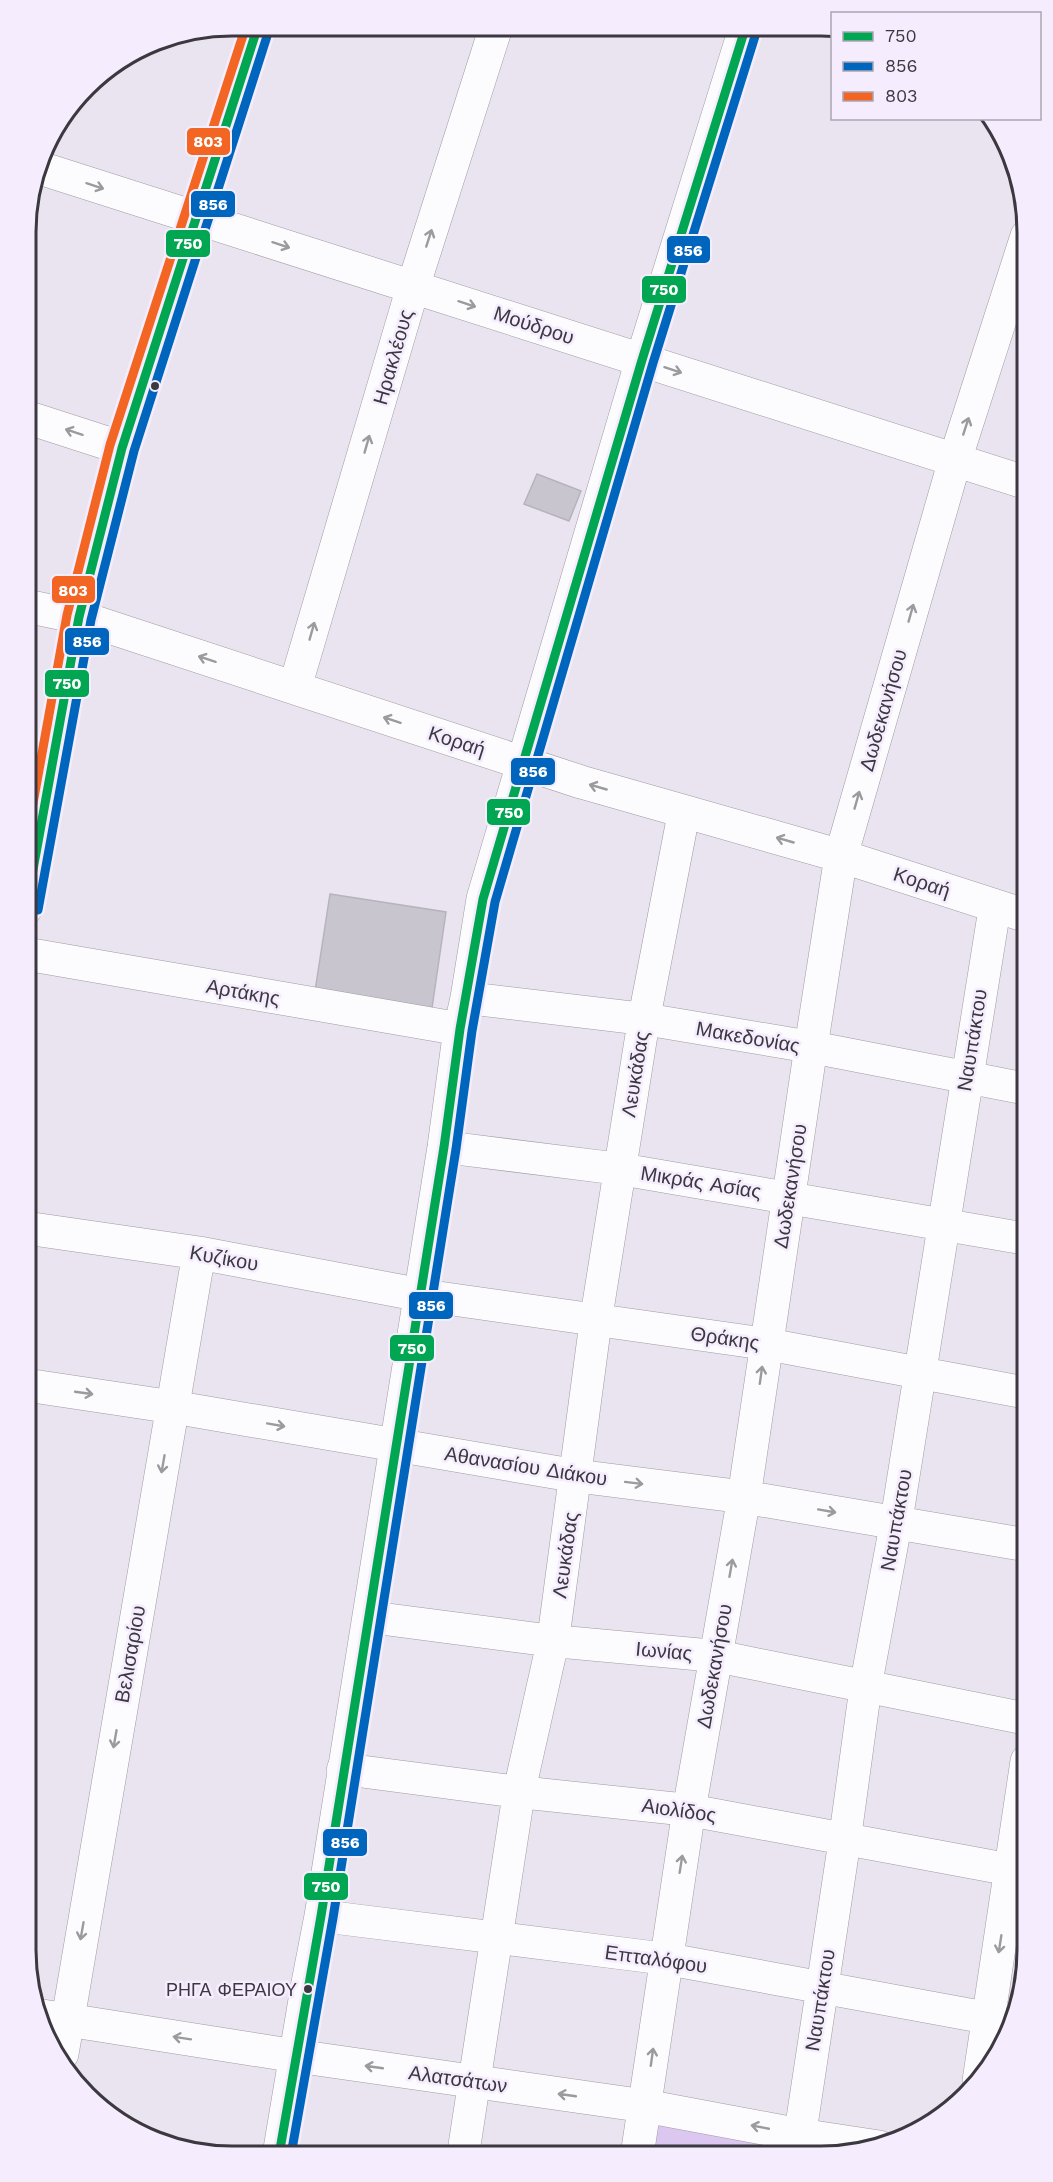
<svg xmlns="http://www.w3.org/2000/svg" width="1053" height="2182" font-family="'Work Sans',sans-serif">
  <rect width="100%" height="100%" fill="#e9e4ef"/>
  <!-- green -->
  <path fill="#dbc7f0" d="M659,2116L839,2153L821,2156H653Z"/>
  <!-- building -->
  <path fill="#c9c5ce" stroke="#b7b3bc" stroke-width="1.5" d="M537,474L581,491L569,521L524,504Z
    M330,894L446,912L432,1008L315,991Z"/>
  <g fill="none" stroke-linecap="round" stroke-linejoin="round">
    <!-- pedestrian casing -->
    <g stroke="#9f9ba3" stroke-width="33">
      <path id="pedestrian" d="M467,998L644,1019L811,1047L1027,1089
        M444,1147L620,1169L1027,1239
        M421,1295L766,1344L1027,1393
        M369,1617L553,1641L716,1656L1027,1719
        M343,1769L519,1792L689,1810L1012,1870
        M321,1916L667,1959L988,2018
        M800,2135L845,1838L866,1684L896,1523L995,906
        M463,2155L519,1792L553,1641L596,1319L644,1019L684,812"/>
    </g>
    <!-- minor casing -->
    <g stroke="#9f9ba3" stroke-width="34">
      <path id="minor" d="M40,168L1027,483
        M26,417L122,448
        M26,606L79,617L581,782L841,856L1027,916
        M295,687L413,287L496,27
        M26,954L460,1029
        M26,1228L199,1253L421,1295
        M26,1385L173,1407L577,1476L744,1497L1027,1545
        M36,2015L296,2056L645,2106L800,2135L879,2147
        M62,2054L199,1253
        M979,2081L1027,1761
        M637,2156L689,1810L744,1497L811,1047L841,856L955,460L1027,236"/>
    </g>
    <!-- tertiary casing -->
    <g stroke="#9f9ba3" stroke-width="34">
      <path id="tertiary" d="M26,908L79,617L122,448L258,26
        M279,2155L307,1988L321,1916L444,1147L460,1029L467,998L483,899L642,360L745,29"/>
    </g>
    <!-- pedestrian -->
    <use href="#pedestrian" stroke="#fcfbfd" stroke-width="32"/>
    <!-- minor -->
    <use href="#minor" stroke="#fcfbfd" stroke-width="33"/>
    <!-- tertiary -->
    <use href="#tertiary" stroke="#fcfbfd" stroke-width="33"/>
    <!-- bus-1 casing -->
    <g stroke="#f5edfe" stroke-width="14">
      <path id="bus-1" d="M26,908L79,617L122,448L258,26
        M279,2155L321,1916L444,1147L460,1029L483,899L642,360L745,29"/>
    </g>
    <!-- bus-2 casing -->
    <g stroke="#f5edfe" stroke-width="14">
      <path id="bus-2" d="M38,910L91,620L134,451L269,30
        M291,2155L333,1918L456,1149L472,1031L495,902L653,363L756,33"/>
    </g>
    <!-- bus-3 casing -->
    <g stroke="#f5edfe" stroke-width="14">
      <path id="bus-3" d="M26,842L67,615L110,445L246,26"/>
    </g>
    <!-- bus-1 -->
    <use href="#bus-1" stroke="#00a651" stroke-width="9"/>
    <!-- bus-2 -->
    <use href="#bus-2" stroke="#0065bd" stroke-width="9"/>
    <!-- bus-3 -->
    <use href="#bus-3" stroke="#f26522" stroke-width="9"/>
  </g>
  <!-- one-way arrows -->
  <defs><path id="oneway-shaft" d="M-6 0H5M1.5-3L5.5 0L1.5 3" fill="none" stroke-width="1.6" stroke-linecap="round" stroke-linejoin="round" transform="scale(1.5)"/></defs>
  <g stroke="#9c9a9e">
    <use href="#oneway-shaft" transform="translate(95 186) rotate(18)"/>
    <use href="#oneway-shaft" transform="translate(429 238) rotate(-72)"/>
    <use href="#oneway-shaft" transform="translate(281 245) rotate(18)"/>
    <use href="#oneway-shaft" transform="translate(467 304) rotate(18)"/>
    <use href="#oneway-shaft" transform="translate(673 370) rotate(18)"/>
    <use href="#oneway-shaft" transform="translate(966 426) rotate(-72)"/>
    <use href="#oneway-shaft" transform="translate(74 432) rotate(-162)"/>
    <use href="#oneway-shaft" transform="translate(367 444) rotate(-74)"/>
    <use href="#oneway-shaft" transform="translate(911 613) rotate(-74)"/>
    <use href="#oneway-shaft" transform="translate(312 631) rotate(-74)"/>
    <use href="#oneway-shaft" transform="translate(207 659) rotate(-162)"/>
    <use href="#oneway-shaft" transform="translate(392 720) rotate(-162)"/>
    <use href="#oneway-shaft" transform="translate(598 787) rotate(-164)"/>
    <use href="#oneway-shaft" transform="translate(857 800) rotate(-74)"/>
    <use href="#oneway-shaft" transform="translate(785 840) rotate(-164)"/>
    <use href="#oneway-shaft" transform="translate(761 1375) rotate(-82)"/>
    <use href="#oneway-shaft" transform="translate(84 1393) rotate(8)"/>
    <use href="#oneway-shaft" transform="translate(276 1425) rotate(10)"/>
    <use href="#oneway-shaft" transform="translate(163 1464) rotate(100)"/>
    <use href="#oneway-shaft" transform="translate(634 1483) rotate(7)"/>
    <use href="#oneway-shaft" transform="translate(827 1511) rotate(10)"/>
    <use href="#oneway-shaft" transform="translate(731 1568) rotate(-80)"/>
    <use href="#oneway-shaft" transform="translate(115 1739) rotate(100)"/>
    <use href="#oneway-shaft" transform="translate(681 1864) rotate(-81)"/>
    <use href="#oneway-shaft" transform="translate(82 1931) rotate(100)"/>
    <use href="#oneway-shaft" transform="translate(1000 1944) rotate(99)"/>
    <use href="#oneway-shaft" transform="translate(182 2038) rotate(-171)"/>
    <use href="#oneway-shaft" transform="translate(652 2057) rotate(-82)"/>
    <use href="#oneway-shaft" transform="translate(374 2067) rotate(-172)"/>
    <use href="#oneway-shaft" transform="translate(567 2095) rotate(-172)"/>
    <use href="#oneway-shaft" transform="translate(760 2127) rotate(-169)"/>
  </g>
  <!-- markers -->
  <g fill="#3c3840" stroke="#f5edfe" stroke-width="2">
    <circle cx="155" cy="386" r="5"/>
    <circle cx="308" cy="1989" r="5"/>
  </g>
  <g text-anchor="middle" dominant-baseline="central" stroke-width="5" stroke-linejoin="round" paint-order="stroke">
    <!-- bus labels -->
    <g font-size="18" fill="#3c3840" stroke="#f5edfe" text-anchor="end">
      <text x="297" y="1989">ΡΗΓΑ ΦΕΡΑΙΟΥ</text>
    </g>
    <!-- street labels -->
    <g font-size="20" fill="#3c3840" stroke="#f5edfe">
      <text transform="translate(534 325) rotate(18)">Μούδρου</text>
      <text transform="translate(393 357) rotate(-74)">Ηρακλέους</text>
      <text transform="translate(883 710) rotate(-74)">Δωδεκανήσου</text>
      <text transform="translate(457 741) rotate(18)">Κοραή</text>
      <text transform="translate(922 882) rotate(18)">Κοραή</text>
      <text transform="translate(243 992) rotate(10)">Αρτάκης</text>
      <text transform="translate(748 1037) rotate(10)">Μακεδονίας</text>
      <text transform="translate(972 1040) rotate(-81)">Ναυπάκτου</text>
      <text transform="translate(635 1074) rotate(-81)">Λευκάδας</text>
      <text transform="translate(701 1182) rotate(9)">Μικράς Ασίας</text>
      <text transform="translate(790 1186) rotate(-81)">Δωδεκανήσου</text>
      <text transform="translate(224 1258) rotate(10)">Κυζίκου</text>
      <text transform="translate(725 1338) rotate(8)">Θράκης</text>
      <text transform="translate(526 1466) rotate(9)">Αθανασίου Διάκου</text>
      <text transform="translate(896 1520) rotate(-80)">Ναυπάκτου</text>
      <text transform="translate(565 1555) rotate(-82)">Λευκάδας</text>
      <text transform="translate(664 1651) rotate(5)">Ιωνίας</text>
      <text transform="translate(130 1654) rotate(-80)">Βελισαρίου</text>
      <text transform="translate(714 1666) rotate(-80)">Δωδεκανήσου</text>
      <text transform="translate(679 1810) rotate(8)">Αιολίδος</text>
      <text transform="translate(656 1959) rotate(8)">Επταλόφου</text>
      <text transform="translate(820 2000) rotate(-81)">Ναυπάκτου</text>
      <text transform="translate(458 2079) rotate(8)">Αλατσάτων</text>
    </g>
  </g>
  <!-- crop -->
  <path d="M0 0H1053V2182H0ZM232 36H821A196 196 0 0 1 1017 232V1950A196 196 0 0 1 821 2146H232A196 196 0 0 1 36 1950V232A196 196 0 0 1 232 36Z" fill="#f5edfe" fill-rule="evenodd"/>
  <path fill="none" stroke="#3c3840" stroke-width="3" d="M232 36H821A196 196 0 0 1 1017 232V1950A196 196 0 0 1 821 2146H232A196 196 0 0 1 36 1950V232A196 196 0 0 1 232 36Z"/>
  <g stroke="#f5edfe" stroke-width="2">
    <rect x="186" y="127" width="45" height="29" rx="6" fill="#f26522"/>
    <rect x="190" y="190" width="46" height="28" rx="6" fill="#0065bd"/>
    <rect x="165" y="229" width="46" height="29" rx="6" fill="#00a651"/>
    <rect x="666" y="235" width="45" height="29" rx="6" fill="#0065bd"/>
    <rect x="641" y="275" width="46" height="29" rx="6" fill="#00a651"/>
    <rect x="51" y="575" width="45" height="29" rx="6" fill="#f26522"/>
    <rect x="64" y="627" width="46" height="29" rx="6" fill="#0065bd"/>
    <rect x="44" y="669" width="46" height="29" rx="6" fill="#00a651"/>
    <rect x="510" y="757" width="46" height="29" rx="6" fill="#0065bd"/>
    <rect x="486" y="798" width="45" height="28" rx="6" fill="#00a651"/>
    <rect x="408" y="1291" width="46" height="29" rx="6" fill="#0065bd"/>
    <rect x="389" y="1334" width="46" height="28" rx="6" fill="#00a651"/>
    <rect x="322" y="1828" width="46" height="29" rx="6" fill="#0065bd"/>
    <rect x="303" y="1872" width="46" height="29" rx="6" fill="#00a651"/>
  </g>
  <g font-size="16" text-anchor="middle" font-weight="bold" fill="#fff">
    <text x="208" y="147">803</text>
    <text x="213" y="210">856</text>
    <text x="188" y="249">750</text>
    <text x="688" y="256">856</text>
    <text x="664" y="295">750</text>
    <text x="73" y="596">803</text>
    <text x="87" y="647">856</text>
    <text x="67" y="689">750</text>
    <text x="533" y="777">856</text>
    <text x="509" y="818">750</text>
    <text x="431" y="1311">856</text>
    <text x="412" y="1354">750</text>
    <text x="345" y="1848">856</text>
    <text x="326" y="1892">750</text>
  </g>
  <!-- legend -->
  <rect x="831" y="12" width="210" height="108" fill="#f5edfe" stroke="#aba5b2" stroke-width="1.5"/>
  <rect x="843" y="32" width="30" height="9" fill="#00a651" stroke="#aba5b2" stroke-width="1.5"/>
  <text x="885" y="42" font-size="18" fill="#3c3840">750</text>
  <rect x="843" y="62" width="30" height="9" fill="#0065bd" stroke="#aba5b2" stroke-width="1.5"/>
  <text x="885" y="72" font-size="18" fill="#3c3840">856</text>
  <rect x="843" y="92" width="30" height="9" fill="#f26522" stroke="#aba5b2" stroke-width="1.5"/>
  <text x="885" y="102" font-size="18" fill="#3c3840">803</text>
</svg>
